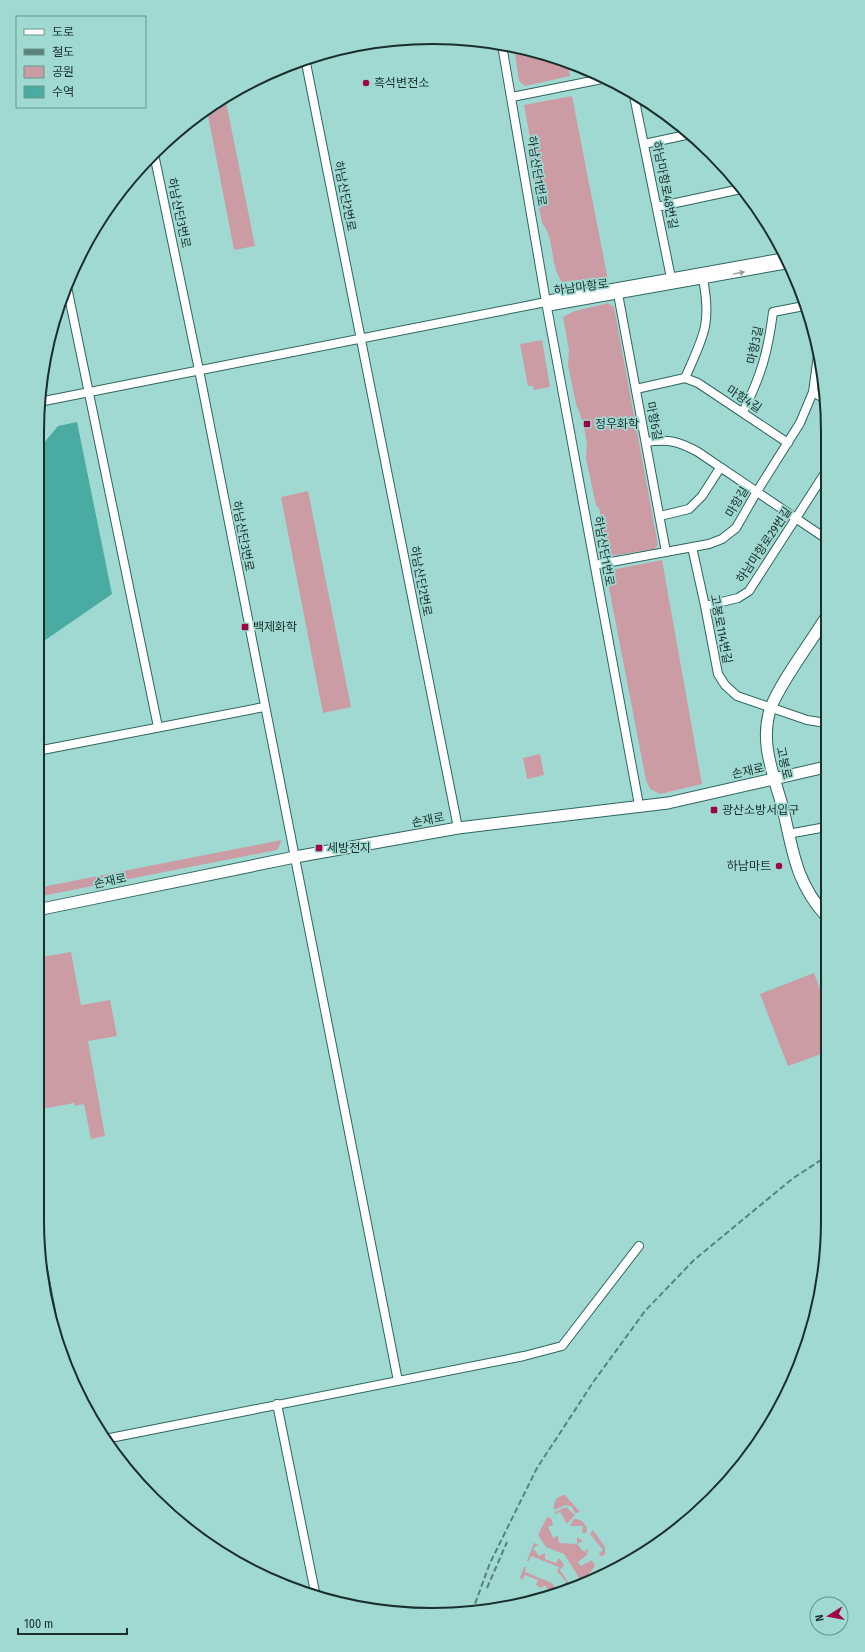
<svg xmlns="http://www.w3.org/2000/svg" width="865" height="1652" font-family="'Fira Sans Condensed','Noto Sans KR',sans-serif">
  <rect width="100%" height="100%" fill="#a0d9d2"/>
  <!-- green -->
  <path fill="#cc9ca5" d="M514,47L535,51L568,63L570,76L525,86L519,81Z
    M572,96L608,280L597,282L591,279L562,282C549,265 556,240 542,223L528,152L531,143L524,105Z
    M225,97L255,246L234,250L207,110Z
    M608,303L614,307L658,545L654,549L611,556L607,552L599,508L596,505L586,459L587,443L583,422L576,404L568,365L569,350L563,317L575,311Z
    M542,340L550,387L534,390L533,386H528L520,344Z
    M308,491L351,707L323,713L281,497Z
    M662,560L702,784L660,794L650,789L646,780L608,583L609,573L611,570Z
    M540,754L544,775L527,779L523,758Z
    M282,840L277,850L37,897V888Z
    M71,952L81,1005L110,1000L117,1036L88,1041L105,1136L91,1139L84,1104L75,1106L74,1103L37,1110V958Z
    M814,973L826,1005L827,1052L788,1066L760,994Z
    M565,1495L580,1512L575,1513L572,1507L566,1505L554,1510C553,1502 557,1495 565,1495Z
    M566,1507L575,1515L567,1524L560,1512L555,1514V1512Z
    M547,1517L551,1518L553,1525L548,1527L553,1538L558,1536L559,1543L577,1544V1537L583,1541L577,1544L584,1552L588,1548L587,1555L578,1562L581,1566L592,1560L595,1566L585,1579L579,1578L564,1554L546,1547L538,1535Z
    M574,1519C581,1519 586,1523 587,1530L585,1534L582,1532L583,1526H570L569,1527Z
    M593,1530L605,1547V1554L601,1557L599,1553L603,1550L590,1534Z
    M534,1543L539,1545L533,1548L539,1556L545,1553V1559L556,1563L559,1558L564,1565L560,1570L572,1588H570L560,1574L557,1572L559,1567L531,1556L529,1561H527Z
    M524,1567H526L525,1572L552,1583L559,1592L552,1595L545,1585L541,1588L536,1585L538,1580L525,1575L522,1580L520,1578Z"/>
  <!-- water -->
  <path fill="#4aaba2" d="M77,422L112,594L38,645V446L43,444L58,426Z"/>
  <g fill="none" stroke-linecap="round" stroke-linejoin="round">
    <!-- minor casing -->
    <g stroke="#2e6560" stroke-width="10">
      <path id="minor" d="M502,45L546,302L639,805
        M305,58L458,828
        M634,96L671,278
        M512,97L607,78
        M644,144L691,134
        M154,154L199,370L398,1381
        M657,207L741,189
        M67,287L158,727
        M618,294L666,552
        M546,302L552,306L789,264
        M685,378C703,337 712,325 703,279
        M636,389L685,378L698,383L788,443
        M813,392L825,399
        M39,402L546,302L551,299L785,257
        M743,412C761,376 768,352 773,312L804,306
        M646,442C669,439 678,441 698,452L825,538
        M660,516L689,509L702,496L720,468
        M692,547L705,606L718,674L725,685L737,696L807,720L826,723
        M595,565L709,544L722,539L736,528L756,493L800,423L813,392L818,355
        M705,606L738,598L749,591L825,473
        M37,751L264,707
        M788,834L826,827
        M41,1259L57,1343
        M277,1404L316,1597
        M105,1439L524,1356L562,1346L639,1246"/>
    </g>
    <!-- major casing -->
    <g stroke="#2e6560" stroke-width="13">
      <path id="major" d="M825,619C809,645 782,680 771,707C759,741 773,773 782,805C793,849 794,880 826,916
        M37,910L295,857L458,828L668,803L826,767"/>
    </g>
    <!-- minor -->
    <use href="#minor" stroke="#fff" stroke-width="8"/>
    <!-- major -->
    <use href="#major" stroke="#fff" stroke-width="11"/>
    <!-- rail -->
    <path stroke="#5a817c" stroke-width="2" stroke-dasharray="6 3" stroke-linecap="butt" d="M487,1588L507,1542
      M472,1612L490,1563L537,1468L594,1381L645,1311L694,1260L792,1179L827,1156"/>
  </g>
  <!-- one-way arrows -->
  <defs><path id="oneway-solid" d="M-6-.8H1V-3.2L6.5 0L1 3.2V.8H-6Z"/></defs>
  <use fill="#97a1a0" href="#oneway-solid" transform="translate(739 273) rotate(-10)"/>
  <!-- markers -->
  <g fill="#9f0245" stroke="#a0d9d2" stroke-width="1.5">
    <circle cx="366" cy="83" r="4"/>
    <rect x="583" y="420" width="8" height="8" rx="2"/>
    <rect x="241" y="623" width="8" height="8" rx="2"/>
    <rect x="710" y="806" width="8" height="8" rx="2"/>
    <rect x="315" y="844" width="8" height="8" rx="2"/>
    <circle cx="779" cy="866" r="4"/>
  </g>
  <g text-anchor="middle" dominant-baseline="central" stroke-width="3.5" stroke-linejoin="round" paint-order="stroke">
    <!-- poi labels -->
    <g font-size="12" fill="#182f2d" stroke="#a0d9d2" text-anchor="start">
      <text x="374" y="83">흑석변전소</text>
      <text x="595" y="424">정우화학</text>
      <text x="253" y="627">백제화학</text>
      <text x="722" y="810">광산소방서입구</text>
      <text x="327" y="848">세방전지</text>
      <text x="771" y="866" text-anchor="end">하남마트</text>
    </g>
    <!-- street labels -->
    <g font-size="12" fill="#182f2d" stroke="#a0d9d2">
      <text transform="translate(537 171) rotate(81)">하남산단1번로</text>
      <text transform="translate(665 185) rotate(79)">하남마항로48번길</text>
      <text transform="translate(345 196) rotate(79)">하남산단2번로</text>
      <text transform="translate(179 213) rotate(78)">하남산단3번로</text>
      <text transform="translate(581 287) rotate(-8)">하남마항로</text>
      <text transform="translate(755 345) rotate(-78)">마항3길</text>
      <text transform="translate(744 399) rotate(33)">마항4길</text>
      <text transform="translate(654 421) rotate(79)">마항6길</text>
      <text transform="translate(737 502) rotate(-60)">마항길</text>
      <text transform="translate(243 536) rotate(79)">하남산단3번로</text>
      <text transform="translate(764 545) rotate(-56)">하남마항로29번길</text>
      <text transform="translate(604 551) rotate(80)">하남산단1번로</text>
      <text transform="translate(421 581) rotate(79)">하남산단2번로</text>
      <text transform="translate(721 629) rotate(79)">고봉로114번길</text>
      <text transform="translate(784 763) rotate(77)">고봉로</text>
      <text transform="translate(748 771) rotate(-13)">손재로</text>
      <text transform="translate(428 820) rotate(-11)">손재로</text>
      <text transform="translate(110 881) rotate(-12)">손재로</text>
    </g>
  </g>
  <!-- crop -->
  <path d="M0 0H865V1652H0ZM432 44H433A388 388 0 0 1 821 432V1220A388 388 0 0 1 433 1608H432A388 388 0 0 1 44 1220V432A388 388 0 0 1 432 44Z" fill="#a0d9d2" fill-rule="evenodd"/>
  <path fill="none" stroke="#182f2d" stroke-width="2" d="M432 44H433A388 388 0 0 1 821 432V1220A388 388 0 0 1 433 1608H432A388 388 0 0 1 44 1220V432A388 388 0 0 1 432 44Z"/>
  <!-- legend -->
  <rect x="16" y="16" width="130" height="92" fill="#a0d9d2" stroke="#6a9590"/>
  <rect x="24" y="29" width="20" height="6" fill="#ffffff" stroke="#6a9590"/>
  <text x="52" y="36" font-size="12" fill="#182f2d">도로</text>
  <rect x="24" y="49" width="20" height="6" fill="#5a817c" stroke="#6a9590"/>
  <text x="52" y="56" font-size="12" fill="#182f2d">철도</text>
  <rect x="24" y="66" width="20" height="12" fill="#cc9ca5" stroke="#6a9590"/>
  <text x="52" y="76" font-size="12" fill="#182f2d">공원</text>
  <rect x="24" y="86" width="20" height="12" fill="#4aaba2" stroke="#6a9590"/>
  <text x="52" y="96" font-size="12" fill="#182f2d">수역</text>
  <!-- north arrow -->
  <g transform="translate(829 1616) rotate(259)"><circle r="19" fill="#a0d9d2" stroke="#6a9590"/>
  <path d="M0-3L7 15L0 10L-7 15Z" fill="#9f0245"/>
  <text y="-6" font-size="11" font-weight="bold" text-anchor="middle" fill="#182f2d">N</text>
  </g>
  <!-- scale -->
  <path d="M18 1628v6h109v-6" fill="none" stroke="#182f2d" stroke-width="2"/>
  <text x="24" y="1628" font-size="12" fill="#182f2d" stroke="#a0d9d2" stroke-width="3" paint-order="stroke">100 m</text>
</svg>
